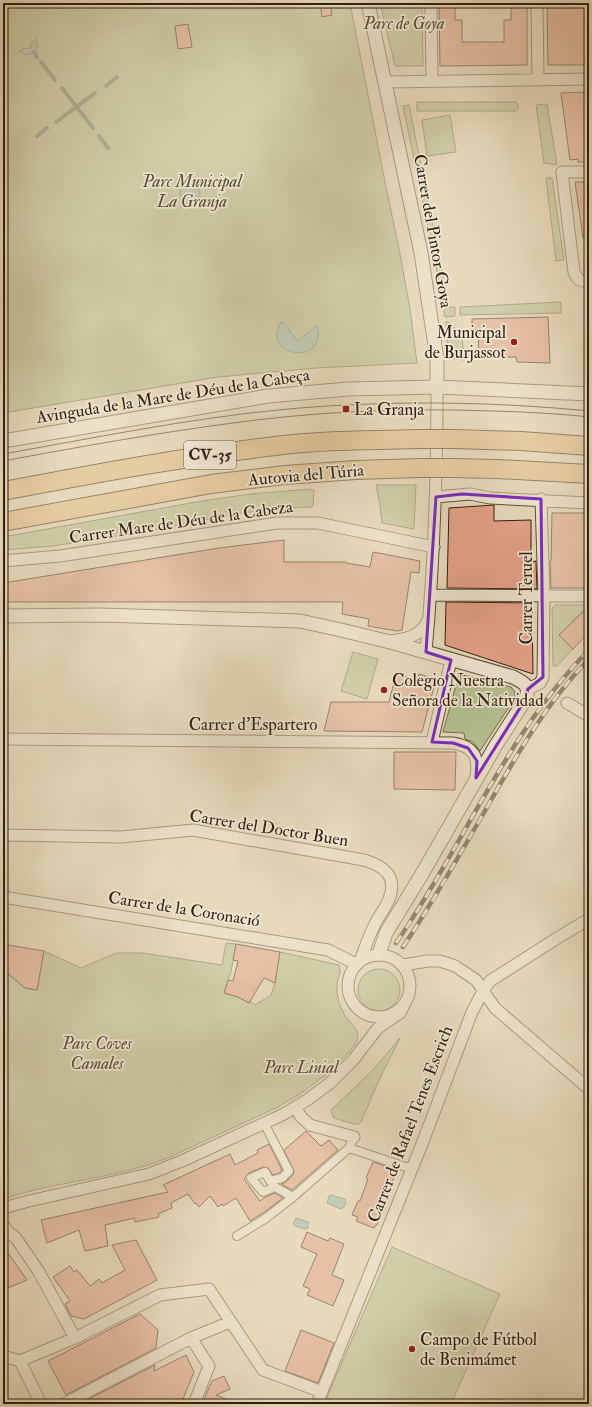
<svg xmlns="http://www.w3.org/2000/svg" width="592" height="1407" font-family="'IM FELL Double Pica',serif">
  <rect width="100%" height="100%" fill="#e8dabd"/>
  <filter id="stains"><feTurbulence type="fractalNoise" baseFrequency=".005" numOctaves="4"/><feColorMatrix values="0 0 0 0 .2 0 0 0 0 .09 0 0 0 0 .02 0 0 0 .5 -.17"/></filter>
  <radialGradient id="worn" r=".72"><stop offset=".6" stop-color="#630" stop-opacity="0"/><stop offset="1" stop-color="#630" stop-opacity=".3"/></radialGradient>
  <!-- green -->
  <path fill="#b5c092" stroke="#727050" d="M3,3H350L385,182L400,254L410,309L417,363L317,368L218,377L3,413V146L8,145L3,117Z
    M380,3H422L423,66H395Z
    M417,102H516L518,105V109L516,111H417Z
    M547,104L557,165L544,163L536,105Z
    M409,105L449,307H455V316L445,317L435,261L403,106Z
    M450,115L456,152L427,156L422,120Z
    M546,178H552L564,260L556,261Z
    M561,302V313L460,315V307Z
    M446,322H449L462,335L464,360L448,358Z
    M376,485H416L414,529L382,523L380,505Z
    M311,489L314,490L313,505L312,507L288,508L233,514L154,530L53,546L3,550V537L202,501L250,494Z
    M555,605H589V617L583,611L560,635L573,649L557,666H553L552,608Z
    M353,652L378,659L367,699L341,691Z
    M459,674L511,687L515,692V698L480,751L473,742L465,739L464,733L443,732Z
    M226,943L236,944L231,972L224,993L238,997L249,1003L250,1001L255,1005L271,995L275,983L280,952L339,965L340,971L337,984V993L339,1003L345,1016L353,1025L358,1033L357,1042L350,1051L330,1072L300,1094L278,1107L168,1158C115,1179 57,1181 3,1199V967L4,970L25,988L37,990L44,951L81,968L116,953H142L222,965Z
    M358 990a21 21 0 1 1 42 0a21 21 0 1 1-42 0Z
    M400,1038L378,1082L362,1120L359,1124H354L334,1118L331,1112L332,1109L373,1070Z
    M392,1247L500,1294L451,1404H324Z"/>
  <!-- water -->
  <path fill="#98bbac" stroke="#6e7d6c" d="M36,39C40,48 35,54 26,55L19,51L25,48L27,49L31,48V43Z
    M180 194a10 10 0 1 1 20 0a10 10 0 1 1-20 0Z
    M282,321L298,341L317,325C328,369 258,356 282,321Z
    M331,1195L345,1199L346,1202L344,1207L341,1209L327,1203L329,1196Z
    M296,1218L308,1222V1228L305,1229L293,1225Z"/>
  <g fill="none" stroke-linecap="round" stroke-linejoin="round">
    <!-- stream -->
    <path stroke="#6e7d6c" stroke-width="4" d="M34,52L37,57
      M41,62L55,80
      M106,86L117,77
      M62,88L93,128
      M56,122L95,93
      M37,136L47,128
      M99,136L108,148"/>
  </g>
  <!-- building -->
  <path fill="#e6a289" stroke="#2f1f0d" d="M320,3H330L332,15L322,17Z
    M439,3H455V20H462V42H504V20H511V3H527V65L440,66Z
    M547,3H589V24H585L586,46H589V65H548Z
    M188,24L192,47L178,49L175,26Z
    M589,92V162H578V159L570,160L561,93Z
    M575,182H589V237L583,238Z
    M548,317L550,363L517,362L516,357L479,358L478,330L472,329V319Z
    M494,505V521L531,520V562L536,561L537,589L447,588L449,508Z
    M552,513H589V588H551L550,561H551Z
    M284,540V562H346V563L370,567L373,552L420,561L419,573L411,572L402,630L397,631L368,626L369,619L342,614L343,602H3V583L219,548Z
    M446,602L532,603L533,674L445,645Z
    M584,611L589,617V632L573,649L559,635Z
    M396,674L418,680L419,674L436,679L422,732L324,731L331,702H389Z
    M394,752H456L455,790L394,789Z
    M3,944L44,951L37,990L25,988L4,970Z
    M236,944L280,952L275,983L264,978L249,1003L238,997L224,993L228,980L233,981L238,961L233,960Z
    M306,1131L321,1146L329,1140L338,1150L292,1190L281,1184L286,1182L293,1175L294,1171L284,1150Z
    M269,1144L282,1170L279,1173L273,1175L268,1168L263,1167L249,1173L244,1179L260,1201L265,1197L275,1193L283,1198L263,1213L250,1221L236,1198L223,1206L222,1204L218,1207L210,1196L199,1207L196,1203L195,1204L188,1194L171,1203L172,1208L158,1214L159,1217L135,1222L134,1218L105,1225L108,1246L85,1251L79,1230L47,1243L41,1220L168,1192L163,1185L230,1154L235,1165L258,1153L257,1150Z
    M373,1162L397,1170L391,1185L388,1184L378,1208L383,1210L377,1225H376L374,1228L356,1221L358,1217L352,1215L358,1201H360L368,1179L366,1178Z
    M307,1232L328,1241L330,1238L344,1244L332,1275L344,1280L333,1306L307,1295L310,1289L303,1286L317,1254L301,1247Z
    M136,1240L157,1280L84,1319L71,1316L65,1304L70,1301L53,1277L70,1266L74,1272L77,1270L90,1286L99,1279L102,1283L125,1270L112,1245Z
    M3,1246L27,1280L3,1290Z
    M140,1314L158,1330L156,1348L66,1395L48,1361Z
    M301,1330L334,1343L318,1383L285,1371Z
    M186,1355L194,1372L181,1404H79L155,1365L154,1371Z
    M224,1376L230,1389L216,1395L237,1404H202L212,1381Z"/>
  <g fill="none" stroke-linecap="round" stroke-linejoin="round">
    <!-- pedestrian casing -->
    <g stroke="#5d4e39" stroke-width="10">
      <path id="pedestrian" d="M264,1123L289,1171L282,1178L270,1181L265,1172L251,1178L263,1192L275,1187L293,1197
        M349,1148L412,1169
        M237,1236L266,1218L293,1197L349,1148L354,1137"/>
    </g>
    <!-- minor casing -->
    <g stroke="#5d4e39" stroke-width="13">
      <path id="minor" d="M431,3L432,81
        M537,3L538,79
        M386,82L589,79
        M589,172H562L574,272C577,280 581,282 589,281
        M436,497L470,494L490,498L589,503
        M3,561L60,556L277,523H318L434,547
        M431,595L589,596
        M390,641C407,639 422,636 429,618
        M426,652C434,564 437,476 437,387
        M528,689L540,683L543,677L544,596L541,499
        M567,703L589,716
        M3,739L453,743C475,747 479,757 476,778
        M432,742L451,660
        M3,835L121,837L193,830L364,860C384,866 398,876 389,899C386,908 379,915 375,924C369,935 365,948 360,961
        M3,897L328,950L356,964
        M348 986a31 31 0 1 1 62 0a31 31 0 1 1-62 0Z
        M403,965L428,961H440L455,966L476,980L495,1008L589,1089
        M296,1108L301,1117L310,1125L354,1137
        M3,1208L29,1201L149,1174L182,1161L284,1114L307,1100L330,1083L354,1059L378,1028L400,1013L406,1001
        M3,1225L8,1232L16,1238L39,1272L75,1338
        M191,1338L209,1366L194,1404
        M3,1356L20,1361
        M20,1361L75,1338L160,1295L209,1289L263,1370L322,1392
        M20,1361L41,1404
        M64,1404L191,1338L230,1322
        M317,1404L424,1139L472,1012L483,991L490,981L559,937L589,919"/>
    </g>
    <!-- tertiary casing -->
    <g stroke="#5d4e39" stroke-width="15">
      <path id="tertiary" d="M368,3L421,253L437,359V387
        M3,441L268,396L348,389L437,387L589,394
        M3,616L100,615L300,621L341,630L394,643L513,677C525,683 531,686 525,700L496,745L422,874L386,933L379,954"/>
    </g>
    <!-- trunk casing -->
    <g stroke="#2f1f0d" stroke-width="20">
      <path id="trunk" d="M453,439L521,441L589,446
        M452,468L497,469L589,474
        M3,491C93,474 184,457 275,446C323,440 372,440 420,439
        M3,522L211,484L285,475L356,470L420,468"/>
    </g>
    <!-- pedestrian -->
    <use href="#pedestrian" stroke="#f0e7d4" stroke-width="8"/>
    <!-- minor -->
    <use href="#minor" stroke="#f0e7d4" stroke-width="11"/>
    <!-- tertiary -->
    <use href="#tertiary" stroke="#f0e7d4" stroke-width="13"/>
    <!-- trunk -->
    <use href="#trunk" stroke="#e4bd7e" stroke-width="18"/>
    <!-- tram -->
    <path stroke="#2f1f0d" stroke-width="1" d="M3,454C94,438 186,419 278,410C381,400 486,401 589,411
      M3,461C79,447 156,433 233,423C306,413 379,409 453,410C498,411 544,412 589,417"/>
    <!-- rail casing -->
    <g stroke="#2f1f0d" stroke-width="4.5">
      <path id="rail" d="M396,943C463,847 506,734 589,650
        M403,947C433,902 459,856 486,809C516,756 546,703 589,659"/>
    </g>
    <!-- rail -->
    <use href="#rail" stroke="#f0e7d4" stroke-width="3" stroke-dasharray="9" stroke-linecap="butt"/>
    <!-- trunk-bridge casing -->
    <g stroke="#2f1f0d" stroke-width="20" stroke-linecap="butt">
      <path id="trunk-bridge" d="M420,439H453
        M420,468H452"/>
    </g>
    <!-- trunk-bridge -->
    <use href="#trunk-bridge" stroke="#e4bd7e" stroke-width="18"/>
  </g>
  <!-- marked area -->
  <path d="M0 0H592V1407H0ZM462,494L541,499L543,677L528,689L525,700L476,778L477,761L468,748L453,743L432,742L451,660L426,652L436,497Z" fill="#e8dabd" fill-opacity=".55" fill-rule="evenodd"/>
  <path fill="none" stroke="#7b2cbf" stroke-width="3" stroke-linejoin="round" d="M462,494L541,499L543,677L528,689L525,700L476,778L477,761L468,748L453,743L432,742L451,660L426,652L436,497Z"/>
  <!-- markers -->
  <g fill="#8f2418" stroke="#f0e7d4" stroke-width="1.5">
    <circle cx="514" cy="342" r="4"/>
    <rect x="342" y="405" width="8" height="8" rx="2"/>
    <circle cx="384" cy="690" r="4"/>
    <circle cx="412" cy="1349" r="4"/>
  </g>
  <g text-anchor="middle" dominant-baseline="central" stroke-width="3.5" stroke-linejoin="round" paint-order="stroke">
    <!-- shield labels -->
    <rect fill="#f0e7d4" stroke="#695b49" stroke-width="1" x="184" y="441" width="52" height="28" rx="3"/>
    <g font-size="16" font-weight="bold" fill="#2f1f0d">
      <text x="210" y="455">CV-35</text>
    </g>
    <!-- park labels -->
    <g font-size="17" font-style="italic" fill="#574f35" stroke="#f0e7d4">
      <text x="404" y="23">Parc de Goya</text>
      <text x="192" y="181">Parc Municipal<tspan x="192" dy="20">La Granja</tspan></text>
      <text x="97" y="1043">Parc Coves<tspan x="97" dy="20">Camales</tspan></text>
      <text x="301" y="1067">Parc Linial</text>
    </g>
    <!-- street labels -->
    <g font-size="17" fill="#2f1f0d" stroke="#f0e7d4">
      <text transform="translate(433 231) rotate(80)">Carrer del Pintor Goya</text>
      <text transform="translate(173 396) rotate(-9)">Avinguda de la Mare de Déu de la Cabeça</text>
      <text transform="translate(306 475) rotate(-5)">Autovia del Túria</text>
      <text transform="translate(181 522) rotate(-8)">Carrer Mare de Déu de la Cabeza</text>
      <text transform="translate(526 598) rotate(-90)">Carrer Teruel</text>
      <text x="253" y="724">Carrer d'Espartero</text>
      <text transform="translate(269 828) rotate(9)">Carrer del Doctor Buen</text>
      <text transform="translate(184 909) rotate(9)">Carrer de la Coronació</text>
      <text transform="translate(410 1124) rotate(-69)">Carrer de Rafael Tenes Escrich</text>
    </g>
    <!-- poi labels -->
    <g font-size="17" fill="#2f1f0d" stroke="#f0e7d4" text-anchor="start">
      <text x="506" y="332" text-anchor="end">Municipal<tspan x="506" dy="20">de Burjassot</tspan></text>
      <text x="354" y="409">La Granja</text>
      <text x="392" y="680">Colegio Nuestra<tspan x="392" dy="20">Señora de la Natividad</tspan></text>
      <text x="420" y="1339">Campo de Fútbol<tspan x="420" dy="20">de Benimámet</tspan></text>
    </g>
  </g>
  <!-- margin -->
  <rect width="592" height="1407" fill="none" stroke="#e8dabd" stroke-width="16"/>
  <rect x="4" y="4" width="584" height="1399" fill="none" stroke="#2f1f0d" stroke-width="2"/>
  <rect x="8" y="8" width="576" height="1391" fill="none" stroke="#2f1f0d"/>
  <rect width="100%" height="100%" filter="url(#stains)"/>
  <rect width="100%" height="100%" fill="url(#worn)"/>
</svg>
